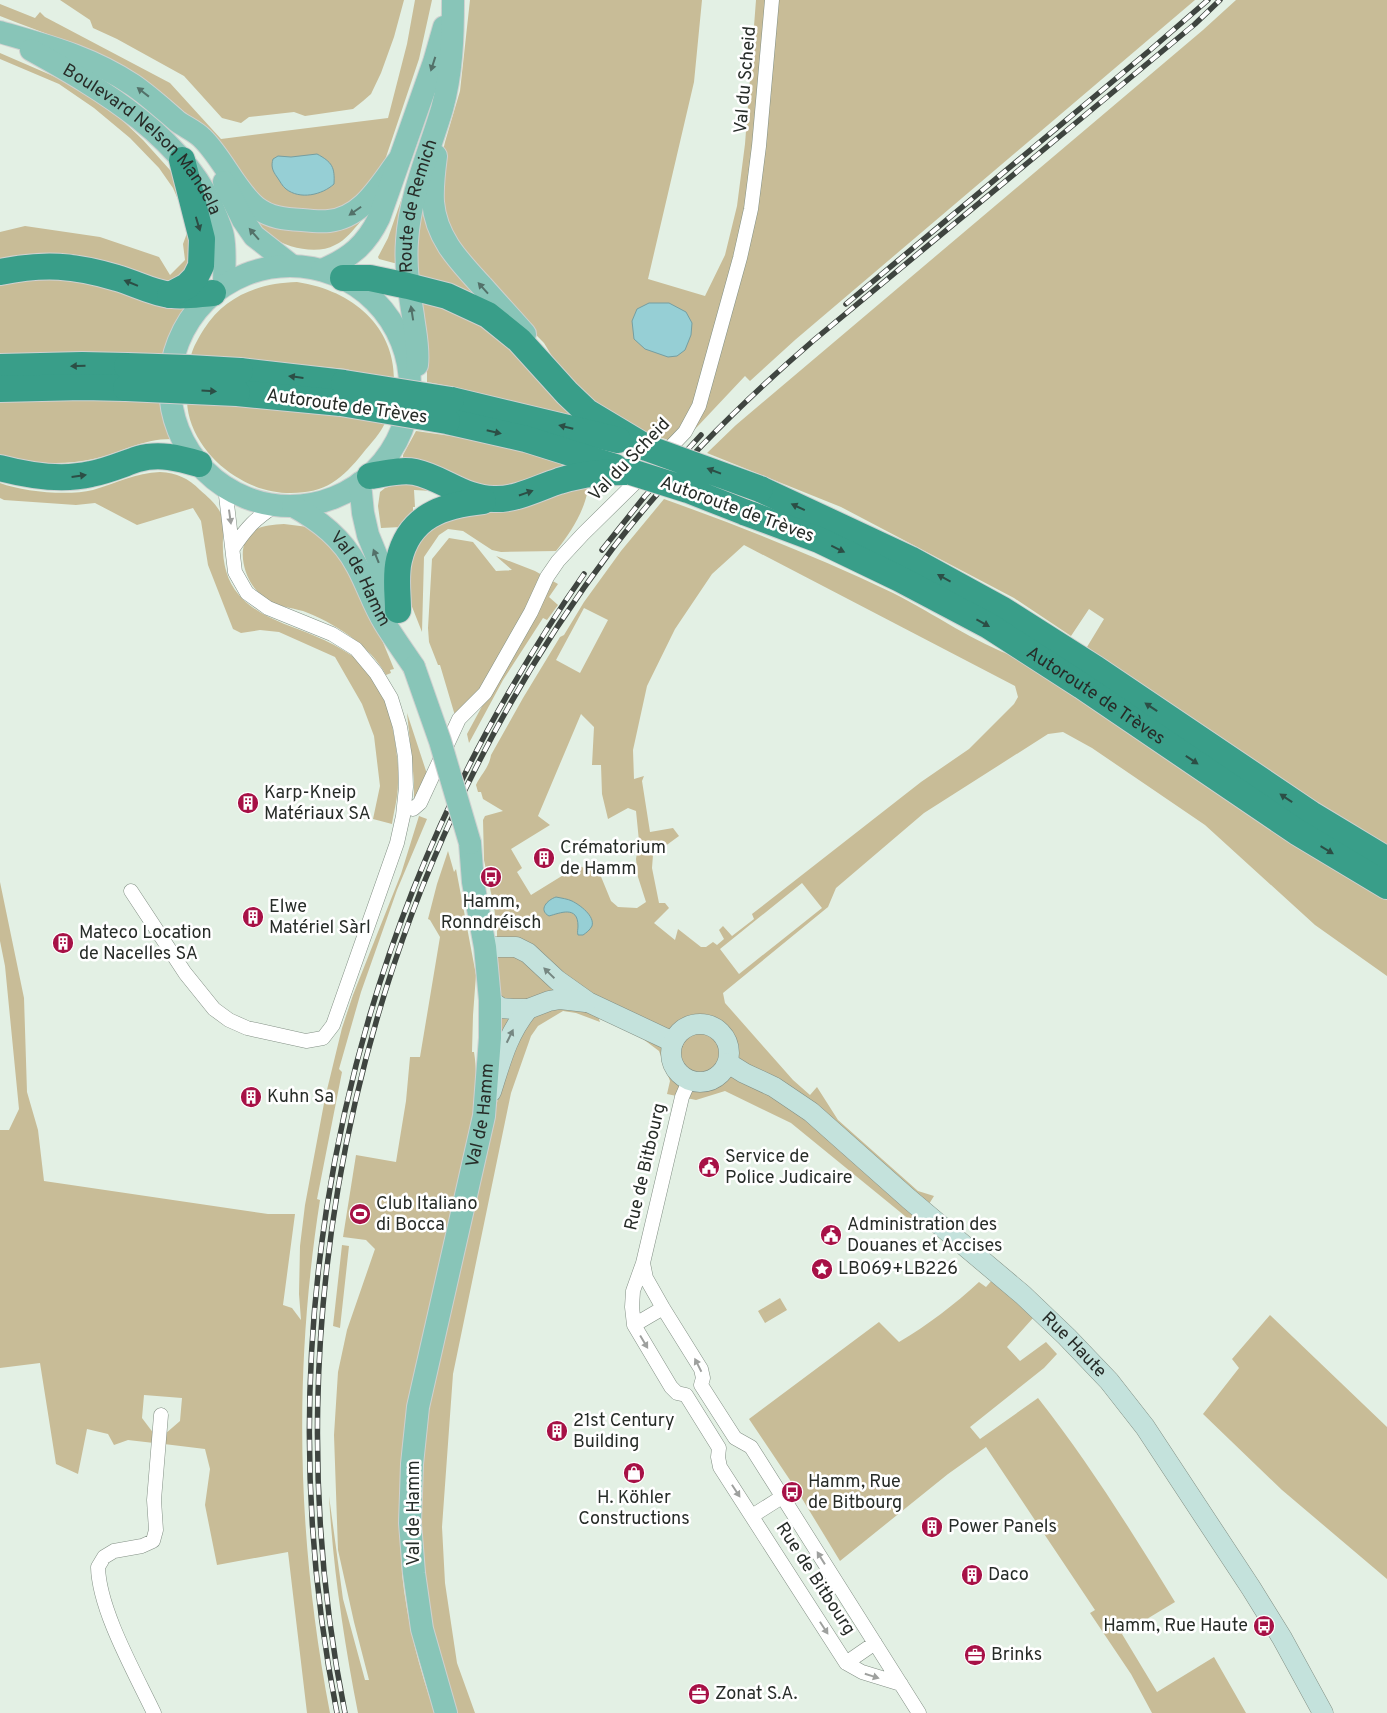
<svg xmlns="http://www.w3.org/2000/svg" width="1387" height="1713" font-family="Overpass,sans-serif">
  <rect width="100%" height="100%" fill="#e3f0e4"/>
  <!-- green -->
  <path fill="#c8bc97" fill-rule="evenodd" d="M60,0H404L394,37L381,73L371,94L363,101L353,109L305,116L294,112L249,117L241,123L222,118L184,76L117,39L93,28L90,20Z
    M415,0H432L419,59L384,163L347,211L272,210C232,164 190,107 137,76C94,50 46,34 0,16V4L35,18L40,12L45,17L170,83L221,139L388,118L407,44Z
    M470,0H702L694,82L648,279L705,296L725,255L737,206L745,144L756,0H1195L795,340L750,381L745,376L681,444L625,426L570,386L544,343L494,292L446,225L440,163L445,142L460,91Z
    M1236,0H1387V845L1320,805L1087,647L1104,619L1089,609L1071,636L1014,598L841,507L707,453L736,425L1203,30Z
    M0,53L60,79L97,102L122,120L143,140L179,180L196,266L169,283L0,262V232L25,226L100,237L159,257L170,275L185,260L183,244L187,233L180,204L173,188L159,168L130,138L94,108L59,84L0,59Z
    M423,192L476,295L416,278L415,247Z
    M403,195L396,263H394L379,259L378,257L388,238Z
    M251,214L357,218L361,221C353,230 346,240 335,245C317,255 288,248 271,237C262,231 257,222 251,214Z
    M81,278L183,309L185,312L177,324L166,354L0,356V279Z
    M297,282C370,293 414,350 385,423C380,434 371,443 363,453C342,479 326,493 291,493C273,493 255,488 240,479C213,464 188,434 187,401C187,395 188,389 188,383C189,374 189,365 191,356C193,347 199,337 204,329C225,296 259,283 297,282ZM292,364L346,369L343,390Z
    M419,301C487,314 526,362 573,407L568,417L454,387L427,382V368Z
    M83,399L162,402L166,420L172,439C140,439 122,453 93,459C64,466 29,463 0,457V402Z
    M416,431L479,440L566,463L553,472L498,490L403,459V455Z
    M160,472C177,473 188,478 200,490C210,499 219,506 223,519C225,526 224,532 223,538C222,559 225,579 239,595C258,617 289,625 315,636C332,643 362,659 372,673C389,697 400,754 398,783C398,797 394,811 392,824L373,819L380,786L374,736L362,704L335,657L279,632L260,630L241,633L233,629L208,565L201,521L193,508L137,525L95,503L76,505L4,500L0,498V483C24,492 68,496 93,490C116,483 136,473 160,472Z
    M405,482L432,491L414,490L415,507H413V512L424,511L401,527L381,528L378,506L380,492L385,488Z
    M580,483L588,489C584,512 571,532 556,551L501,552L492,550L463,531L448,529L439,535L424,557L422,632L405,589L411,543L423,527Z
    M664,499C742,527 818,557 893,593C935,614 973,642 1018,658L1387,899V976L1315,925L1205,825L1092,748L1063,732L1048,734L924,813L836,888L828,907L723,993L725,1003L793,1080L810,1095L817,1087L838,1120L918,1191L934,1196L916,1225L791,1123L725,1091L696,1100L667,1094L670,1081L659,1051L643,1039L598,1016L600,1022L576,1013L563,1011L538,1026L531,1036L511,1093L453,1374L442,1527L445,1583L457,1663L475,1713H457L442,1670L431,1627L424,1572L421,1524L423,1465L429,1410L500,1089L501,1008L497,946V929L494,907L484,860L483,820L485,816L503,811L483,799L481,792H478L476,785C481,774 489,768 491,755L523,698L560,637L564,635L584,602L621,551ZM744,545L1015,686L1018,697L1014,704L969,749L921,782L752,914L754,919L732,936L723,926L719,930L724,939L717,945L713,942L706,947H701L678,929L675,940L654,923L669,908L665,903H659L652,868L653,855L679,836L673,828L650,832L642,781L644,776L634,779L633,750L647,686L675,629L712,574ZM584,608L608,620L580,673L556,660ZM581,714L594,727L592,765H601L602,794L608,819L628,808L636,811L639,841L636,859L638,877L646,902L637,908L618,907L611,901L595,862L585,868L578,866L531,895L517,872L522,868L511,849L550,825L538,816ZM802,883L822,908L739,974L720,949Z
    M284,524L308,527L339,551L375,623L394,669L390,670L391,673L386,675C371,646 333,622 303,611C292,608 275,606 267,599C262,595 256,591 253,586C243,572 237,546 251,533C260,525 273,525 284,524Z
    M449,538L473,542L496,571L512,570L496,556L535,571L558,584L549,597L558,605L547,620L543,618L503,680L469,743L467,734L500,673L456,719L440,665H438L429,642L428,628L432,559Z
    M407,713L428,777L419,796L414,798V781Z
    M419,816L427,819L397,890L361,992L339,1069L342,1072L317,1199L320,1200C293,1373 297,1541 330,1713H307L288,1552L217,1565L205,1505L210,1469L205,1449L164,1444L165,1434L180,1421L182,1398L144,1395L142,1418L154,1434V1443L128,1440L114,1445L108,1434L87,1429L78,1474L56,1464L40,1363L0,1368V1130H9L19,1109L5,966L0,941V882L24,998L27,1092L38,1130L44,1181L268,1214H295L283,1305L292,1308L301,1320L299,1294L300,1246L305,1205L325,1098L342,1028L353,995L401,874Z
    M448,851L454,872L456,869L476,975L473,1015L472,1052H474C478,1077 475,1097 472,1122L400,1524C401,1541 401,1557 402,1574C407,1621 419,1669 435,1713H358C344,1641 333,1569 329,1496L343,1599L365,1680H369L354,1622L338,1550L334,1435L338,1372L347,1330L375,1249L366,1240L343,1237L356,1155L396,1162L406,1101L410,1057H420L440,937L430,920L428,919L437,884Z
    M342,1245L349,1246L340,1328L333,1326Z
    M993,1279L1033,1318L1007,1347L1020,1361L1046,1342L1057,1354L1044,1368L970,1427L980,1439L1038,1398C1089,1463 1132,1532 1175,1602L1122,1634L1157,1692L1214,1657L1246,1713H1152L1131,1674L1090,1613L1095,1610L986,1447L948,1474L840,1561L798,1492L749,1419L879,1322L899,1342C928,1325 954,1305 979,1282L986,1287Z
    M780,1298L787,1310L765,1323L758,1311Z
    M1270,1315L1387,1427V1579L1282,1490L1203,1414L1239,1368L1232,1359Z"/>
  <!-- water -->
  <path fill="#96cfd5" stroke="#759ea1" d="M317,154C332,162 335,167 334,184C322,195 300,200 286,189C282,186 280,181 277,177C272,170 271,166 273,159L278,156L291,157Z
    M649,303H669L686,312L692,323L691,335L685,350L677,356L668,357L645,349L634,339L632,321L637,309Z
    M556,897C561,898 568,899 572,901C580,905 595,916 592,926C590,930 586,933 583,935H578C577,932 578,929 578,926C578,905 560,913 549,916C538,910 547,900 556,897Z"/>
  <g fill="none" stroke-linecap="round" stroke-linejoin="round">
    <!-- street casing -->
    <g stroke="#839085" stroke-width="15">
      <path id="street" d="M662,456L685,432L699,406L740,258L751,209L759,146L772,0
        M233,548C247,527 255,519 276,505
        M413,809L420,803L459,719L485,693L531,612L547,577L558,561L583,534L645,473
        M131,891L185,973L214,1009L229,1020L247,1028L306,1041L323,1038L333,1025L397,843L403,816L406,787L405,757L400,727L391,698L376,673L356,649L332,634L268,608L247,593L235,572L225,487
        M689,1081L682,1097L643,1263L633,1291L632,1307L634,1325L671,1387L677,1393L686,1395L719,1448L718,1457L720,1467L846,1663L862,1672L901,1684
        M643,1263L646,1278L663,1308L701,1369L703,1378L701,1385L735,1438L751,1447L919,1713
        M634,1325L663,1308
        M752,1516L782,1497
        M846,1663L875,1643
        M154,1713C135,1673 99,1610 98,1567L104,1557L114,1551L142,1546L153,1541L156,1530L154,1500L161,1415"/>
    </g>
    <!-- secondary casing -->
    <g stroke="#839085" stroke-width="21">
      <g id="secondary">
        <path d="M485,947H516L528,953L557,980L588,1002L673,1042"/>
        <path d="M490,1000L501,1008L513,1009H528L549,1001L560,999L586,1002"/>
        <circle cx="700" cy="1053" r="29"/>
        <path id="s1" d="M728,1063L744,1073L774,1087L811,1112L909,1199L1023,1295L1067,1337L1109,1381L1145,1427L1251,1588L1282,1638L1323,1713"/>
        <path d="M491,1092C501,1061 507,1035 528,1009"/>
      </g>
    </g>
    <!-- primary casing -->
    <g stroke="#cfd1d0" stroke-width="24">
      <g id="primary">
        <path d="M0,32C48,46 91,57 133,85C149,96 163,109 177,121C185,127 195,131 202,138C222,157 236,191 256,207C270,218 285,219 302,220C311,221 320,222 329,221C363,217 379,186 398,161"/>
        <path id="s2" d="M31,50C101,89 188,139 217,218C219,224 222,230 223,236C226,252 224,269 224,285"/>
        <path d="M436,156C434,171 432,186 433,202C436,238 459,261 482,286C496,302 511,318 525,334"/>
        <path d="M224,182L243,220L254,236L291,265"/>
        <circle cx="290" cy="386" r="120"/>
        <path d="M322,270C350,258 366,245 379,218L434,62L444,27"/>
        <path id="s3" d="M417,365C419,349 415,332 413,316C409,291 405,266 407,241C410,194 429,153 442,109C452,73 453,37 453,0"/>
        <path d="M360,483L363,513L368,535L396,604"/>
        <path id="s4" d="M293,506C320,521 342,538 357,566C367,584 373,604 384,622C393,637 404,652 414,667"/>
        <path id="s5" d="M446,1713L422,1629L414,1573L410,1523L412,1464L418,1407L484,1116L490,1038V1000L485,947L473,882L470,843"/>
      </g>
    </g>
    <!-- highway casing -->
    <g stroke="#cfd1d0" stroke-width="28">
      <g id="highway">
        <path d="M0,272C44,263 74,265 117,278C135,283 152,293 171,295C185,297 199,294 213,293"/>
        <path d="M343,278H370L408,286L447,296L488,315L519,340L567,393L587,412L647,448"/>
        <path d="M170,295L187,286L195,278L201,266L202,239L182,160"/>
        <path d="M0,367L82,365L127,366"/>
        <path d="M240,371L344,383"/>
        <path d="M0,389L83,387L126,388"/>
        <path d="M237,393L341,403"/>
        <path d="M451,400L618,440"/>
        <path d="M447,421L526,439L615,467"/>
        <path d="M0,468C30,476 61,481 91,474C107,471 123,464 138,459C159,453 179,458 199,464"/>
        <path d="M370,476C384,474 401,469 415,472C443,478 464,499 494,499C516,500 538,488 559,481C585,473 604,472 631,472"/>
        <path d="M760,489L910,559L1003,610L1096,669L1311,814L1387,860"/>
        <path id="s6" d="M744,512L819,540L900,579L989,626L1082,686L1297,832L1387,886"/>
        <path d="M398,610C398,594 395,576 399,560C409,516 443,505 483,501"/>
      </g>
    </g>
    <!-- street -->
    <use href="#street" stroke="#fff" stroke-width="14"/>
    <!-- secondary -->
    <use href="#secondary" stroke="#c4e2dc" stroke-width="20"/>
    <!-- primary -->
    <use href="#primary" stroke="#88c5b8" stroke-width="22"/>
    <!-- highway -->
    <use href="#highway" stroke="#399e89" stroke-width="26"/>
    <!-- rail casing -->
    <g stroke="#3f4540" stroke-width="5.5">
      <path id="rail" d="M846,304L1149,51L1208,0
        M602,550L645,496L701,435
        M337,1713C271,1379 325,1033 486,733C516,678 548,625 584,574
        M345,1713C264,1309 364,876 613,548C672,471 741,403 814,340L1195,24L1220,0"/>
    </g>
    <!-- rail -->
    <use href="#rail" stroke="#fff" stroke-width="4" stroke-dasharray="11" stroke-linecap="butt"/>
    <!-- primary-bridge casing -->
    <g stroke="#cfd1d0" stroke-width="24" stroke-linecap="butt">
      <path id="primary-bridge" d="M414,667L440,741L470,843"/>
    </g>
    <!-- highway-bridge casing -->
    <g stroke="#cfd1d0" stroke-width="28" stroke-linecap="butt">
      <path id="highway-bridge" d="M127,366L189,368L240,371
        M344,383L451,400
        M126,388L237,393
        M341,403L447,421
        M647,448L760,489
        M631,472L688,490L744,512"/>
    </g>
    <!-- primary-bridge -->
    <use href="#primary-bridge" stroke="#88c5b8" stroke-width="22"/>
    <!-- highway-bridge -->
    <use href="#highway-bridge" stroke="#399e89" stroke-width="26"/>
  </g>
  <!-- one-way arrows -->
  <defs><path id="oneway-solid" d="M-6-.8H1V-3.2L6.5 0L1 3.2V.8H-6Z" transform="scale(1.25)"/></defs>
  <g fill="#537169">
    <use href="#oneway-solid" transform="translate(433 64) rotate(108)"/>
    <use href="#oneway-solid" transform="translate(143 92) rotate(-142)"/>
    <use href="#oneway-solid" transform="translate(355 211) rotate(145)"/>
    <use href="#oneway-solid" transform="translate(254 234) rotate(-131)"/>
    <use href="#oneway-solid" transform="translate(483 288) rotate(-132)"/>
    <use href="#oneway-solid" transform="translate(412 313) rotate(-99)"/>
    <use href="#oneway-solid" transform="translate(376 556) rotate(-112)"/>
  </g>
  <g fill="#2c4e45">
    <use href="#oneway-solid" transform="translate(198 224) rotate(73)"/>
    <use href="#oneway-solid" transform="translate(131 283) rotate(-158)"/>
    <use href="#oneway-solid" transform="translate(78 366) rotate(179)"/>
    <use href="#oneway-solid" transform="translate(296 377) rotate(-173)"/>
    <use href="#oneway-solid" transform="translate(209 391) rotate(4)"/>
    <use href="#oneway-solid" transform="translate(566 427) rotate(-166)"/>
    <use href="#oneway-solid" transform="translate(494 432) rotate(13)"/>
    <use href="#oneway-solid" transform="translate(714 471) rotate(-159)"/>
    <use href="#oneway-solid" transform="translate(79 476) rotate(-8)"/>
    <use href="#oneway-solid" transform="translate(526 493) rotate(-19)"/>
    <use href="#oneway-solid" transform="translate(798 507) rotate(-155)"/>
    <use href="#oneway-solid" transform="translate(838 549) rotate(26)"/>
    <use href="#oneway-solid" transform="translate(944 578) rotate(-151)"/>
    <use href="#oneway-solid" transform="translate(983 623) rotate(29)"/>
    <use href="#oneway-solid" transform="translate(1151 707) rotate(-146)"/>
    <use href="#oneway-solid" transform="translate(1192 760) rotate(34)"/>
    <use href="#oneway-solid" transform="translate(1286 798) rotate(-146)"/>
    <use href="#oneway-solid" transform="translate(1327 850) rotate(31)"/>
  </g>
  <g fill="#9ea09e">
    <use href="#oneway-solid" transform="translate(230 517) rotate(82)"/>
    <use href="#oneway-solid" transform="translate(644 1342) rotate(59)"/>
    <use href="#oneway-solid" transform="translate(698 1365) rotate(-117)"/>
    <use href="#oneway-solid" transform="translate(736 1491) rotate(57)"/>
    <use href="#oneway-solid" transform="translate(821 1558) rotate(-122)"/>
    <use href="#oneway-solid" transform="translate(824 1628) rotate(57)"/>
    <use href="#oneway-solid" transform="translate(872 1676) rotate(17)"/>
  </g>
  <g fill="#768782">
    <use href="#oneway-solid" transform="translate(549 973) rotate(-136)"/>
    <use href="#oneway-solid" transform="translate(510 1036) rotate(-64)"/>
  </g>
  <!-- icons -->
  <defs>
    <g id="building-disc" transform="scale(1.125)"><circle r="9.5" fill="#a71146" stroke="#fff"/><path d="M-4-6H4V6H1V3H-1V6H-4ZM-2.5-4.3h1.7v1.8h-1.7ZM.8-4.3h1.7v1.8H.8ZM-2.5-1h1.7V.8h-1.7ZM.8-1h1.7V.8H.8Z" fill="#fff"/></g>
    <g id="bus-disc" transform="scale(1.125)"><circle r="9.5" fill="#a71146" stroke="#fff"/><path d="M-5-6H5V4H4V6H2V4H-2V6H-4V4H-5ZM-3.5-4V0h7V-4ZM-3.5 1.2v1.5H-2V1.2ZM2 1.2v1.5H3.5V1.2Z" fill="#fff"/></g>
    <g id="civic-disc" transform="scale(1.125)"><circle r="9.5" fill="#a71146" stroke="#fff"/><path d="M-.6-6.5H3V-4.5H.6V-3L4-1V1h2V6H-6V1h2V-1L-.6-3ZM-1.2 2.5V6h2.4V2.5Z" fill="#fff"/></g>
    <g id="stadium-disc" transform="scale(1.125)"><circle r="9.5" fill="#a71146" stroke="#fff"/><path d="M0-5a6.5 5 0 1 0 0 10a6.5 5 0 1 0 0-10ZM-3.5-1.8h7v3.6h-7Z" fill="#fff"/></g>
    <g id="sight-disc" transform="scale(1.125)"><circle r="9.5" fill="#a71146" stroke="#fff"/><path d="M0-6L1.8-2.2L6-1.7L2.9 1.2L3.7 5.4L0 3.3L-3.7 5.4L-2.9 1.2L-6-1.7L-1.8-2.2Z" fill="#fff"/></g>
    <g id="shop-disc" transform="scale(1.125)"><circle r="9.5" fill="#a71146" stroke="#fff"/><path d="M-5-2.5h2.3a2.7 3.5 0 0 1 5.4 0H5L5.5 6h-11ZM-1.5-2.5h3a1.5 2.3 0 0 0-3 0Z" fill="#fff"/></g>
    <g id="office-disc" transform="scale(1.125)"><circle r="9.5" fill="#a71146" stroke="#fff"/><path d="M-6-3h4V-5.5h4V-3h4V5H-6ZM-1-4.5V-3h2v-1.5ZM-6 0V1H6V0Z" fill="#fff"/></g>
  </defs>
  <g fill-rule="evenodd">
    <use href="#building-disc" x="248" y="803"/>
    <use href="#building-disc" x="544" y="858"/>
    <use href="#bus-disc" x="491" y="877"/>
    <use href="#building-disc" x="253" y="917"/>
    <use href="#building-disc" x="63" y="943"/>
    <use href="#building-disc" x="251" y="1097"/>
    <use href="#civic-disc" x="709" y="1167"/>
    <use href="#stadium-disc" x="360" y="1214"/>
    <use href="#civic-disc" x="831" y="1235"/>
    <use href="#sight-disc" x="822" y="1269"/>
    <use href="#building-disc" x="557" y="1431"/>
    <use href="#shop-disc" x="634" y="1473"/>
    <use href="#bus-disc" x="792" y="1492"/>
    <use href="#building-disc" x="932" y="1527"/>
    <use href="#building-disc" x="972" y="1575"/>
    <use href="#bus-disc" x="1264" y="1626"/>
    <use href="#office-disc" x="975" y="1655"/>
    <use href="#office-disc" x="699" y="1694"/>
  </g>
  <g text-anchor="middle" dominant-baseline="central" stroke-width="5" stroke-linejoin="round" paint-order="stroke">
    <!-- street labels -->
    <g font-size="18" fill="#272c28" stroke="#fff">
      <text transform="translate(746 80) rotate(-85)">Val du Scheid</text>
      <text stroke="none"><textPath href="#s2" startOffset="145">Boulevard Nelson Mandela</textPath></text>
      <text stroke="none"><textPath href="#s3" startOffset="161">Route de Remich</textPath></text>
      <text transform="translate(347 407) rotate(8)">Autoroute de Trèves</text>
      <text transform="translate(630 460) rotate(-46)">Val du Scheid</text>
      <text transform="translate(737 510) rotate(20)">Autoroute de Trèves</text>
      <text stroke="none"><textPath href="#s4" startOffset="102">Val de Hamm</textPath></text>
      <text stroke="none"><textPath href="#s6" startOffset="398">Autoroute de Trèves</textPath></text>
      <text stroke="none"><textPath href="#s5" startOffset="609">Val de Hamm</textPath></text>
      <text transform="translate(646 1167) rotate(-77)">Rue de Bitbourg</text>
      <text stroke="none"><textPath href="#s1" startOffset="448">Rue Haute</textPath></text>
      <text transform="translate(414 1513) rotate(-90)">Val de Hamm</text>
      <text transform="translate(815 1579) rotate(57)">Rue de Bitbourg</text>
    </g>
    <!-- poi labels -->
    <g font-size="18" fill="#272c28" stroke="#fff" text-anchor="start">
      <text x="264" y="793">Karp-Kneip<tspan x="264" dy="21">Matériaux SA</tspan></text>
      <text x="560" y="848">Crématorium<tspan x="560" dy="21">de Hamm</tspan></text>
      <text x="491" y="902" text-anchor="middle">Hamm,<tspan x="491" dy="21">Ronndréisch</tspan></text>
      <text x="269" y="907">Elwe<tspan x="269" dy="21">Matériel Sàrl</tspan></text>
      <text x="79" y="933">Mateco Location<tspan x="79" dy="21">de Nacelles SA</tspan></text>
      <text x="267" y="1097">Kuhn Sa</text>
      <text x="725" y="1157">Service de<tspan x="725" dy="21">Police Judicaire</tspan></text>
      <text x="376" y="1204">Club Italiano<tspan x="376" dy="21">di Bocca</tspan></text>
      <text x="847" y="1225">Administration des<tspan x="847" dy="21">Douanes et Accises</tspan></text>
      <text x="838" y="1269">LB069+LB226</text>
      <text x="573" y="1421">21st Century<tspan x="573" dy="21">Building</tspan></text>
      <text x="808" y="1482">Hamm, Rue<tspan x="808" dy="21">de Bitbourg</tspan></text>
      <text x="634" y="1498" text-anchor="middle">H. Köhler<tspan x="634" dy="21">Constructions</tspan></text>
      <text x="948" y="1527">Power Panels</text>
      <text x="988" y="1575">Daco</text>
      <text x="1248" y="1626" text-anchor="end">Hamm, Rue Haute</text>
      <text x="991" y="1655">Brinks</text>
      <text x="715" y="1694">Zonat S.A.</text>
    </g>
  </g>
</svg>
